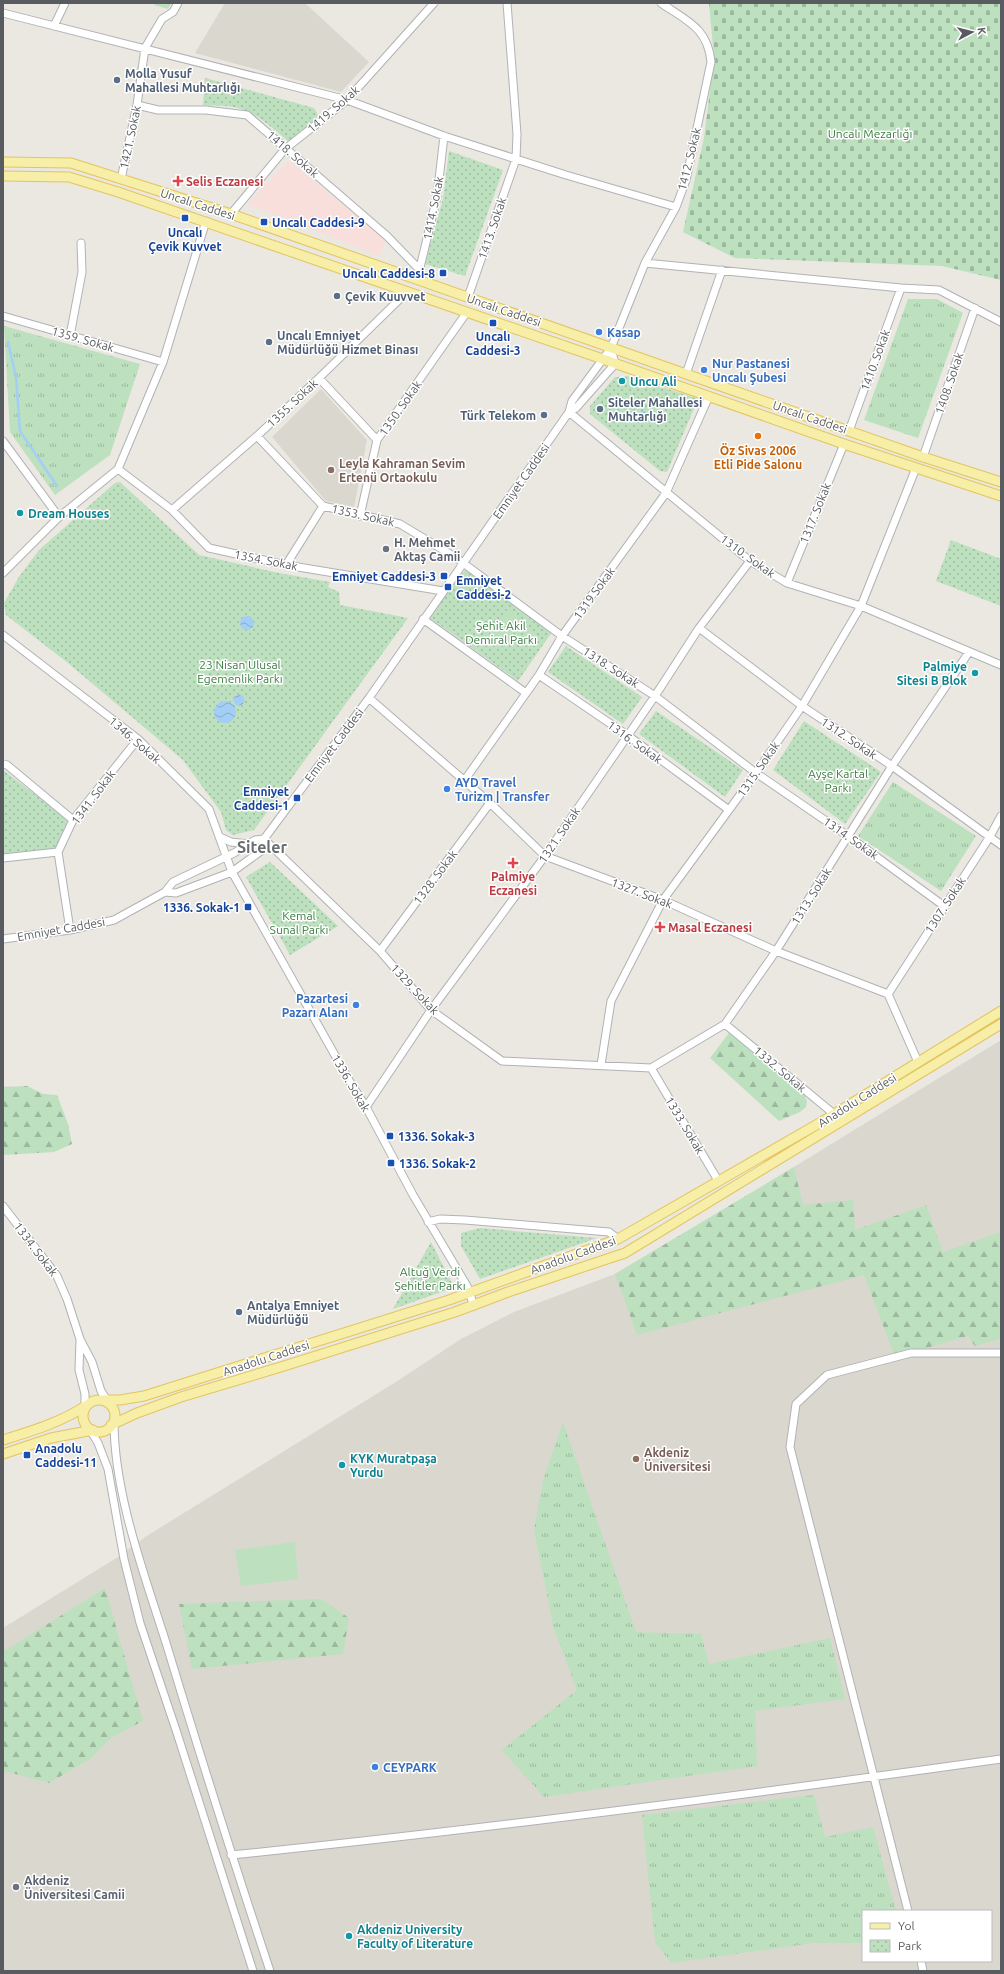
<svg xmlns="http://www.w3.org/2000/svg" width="1004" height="1974" font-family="Ubuntu,sans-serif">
  <defs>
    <pattern id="grass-tufts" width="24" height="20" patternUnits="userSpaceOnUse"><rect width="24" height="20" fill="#bde0bf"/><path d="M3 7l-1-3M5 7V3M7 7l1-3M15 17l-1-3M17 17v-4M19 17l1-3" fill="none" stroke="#9cb99e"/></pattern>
    <pattern id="forest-firs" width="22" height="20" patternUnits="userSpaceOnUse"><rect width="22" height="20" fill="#bde0bf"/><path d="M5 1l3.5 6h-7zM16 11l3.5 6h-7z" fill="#9cb99e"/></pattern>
    <pattern id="cemetery-stones" width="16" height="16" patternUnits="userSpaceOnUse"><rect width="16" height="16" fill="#bde0bf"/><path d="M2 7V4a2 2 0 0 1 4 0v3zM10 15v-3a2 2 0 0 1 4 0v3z" fill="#9cb99e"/></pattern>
    <pattern id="park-dots" width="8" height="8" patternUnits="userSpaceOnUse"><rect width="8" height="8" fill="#bde0bf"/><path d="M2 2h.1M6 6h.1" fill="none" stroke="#9cb99e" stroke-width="1.8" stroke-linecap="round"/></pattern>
    <pattern id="water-waves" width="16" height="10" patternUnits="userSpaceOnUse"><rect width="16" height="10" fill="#a3cff7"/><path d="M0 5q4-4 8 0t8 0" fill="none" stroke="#88abcb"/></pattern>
  </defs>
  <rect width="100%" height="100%" fill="#eae8e0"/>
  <!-- education -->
  <path fill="#dad7ce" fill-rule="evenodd" d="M225,3H305L369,62L341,92L195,53Z
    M321,389L367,440L354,507L326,501L272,437Z
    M1001,1040V1971H3V1628L118,1557L145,1537L399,1380L461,1339L514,1312L615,1274L748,1195ZM863,1911H991V1961H863Z"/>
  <!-- medical -->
  <path fill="#f8dfdb" d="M289,161L386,240L379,256L248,204Z"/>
  <!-- grass -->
  <path fill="url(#grass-tufts)" d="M156,3H171L168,9L154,5Z
    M908,299H937L963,313L918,438L864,420Z
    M4,326L140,364L110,455L55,495L10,432Z
    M893,782L976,836L941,891L858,836Z
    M563,1422L636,1632L701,1634L709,1664L830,1638L845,1699L755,1711L757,1766L544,1797L502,1750L577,1690L554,1629L534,1530L543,1480Z
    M814,1795L825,1837L873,1827L896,1911H863V1943H814L671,1963L655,1942L642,1815Z"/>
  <!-- forest -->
  <path fill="url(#forest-firs)" d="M729,1033L804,1095L807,1101L806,1107L800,1112L779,1121L710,1058Z
    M27,1086L43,1094L57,1095L68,1124L72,1144L54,1152L3,1155V1087Z
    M794,1167L803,1205L853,1200L855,1230L926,1205L943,1252L1001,1232V1339L975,1346L968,1336L895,1357L864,1275L637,1335L615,1274Z
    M105,1588L143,1721L112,1737L90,1759L49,1783L8,1772L3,1773V1652Z
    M321,1599L349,1618L343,1654L192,1669L179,1604Z"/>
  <!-- cemetery -->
  <path fill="url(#cemetery-stones)" d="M709,3H1001V280L942,266L735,258L683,232L704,138L714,58Z"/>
  <!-- park -->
  <path fill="url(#park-dots)" d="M205,78L314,108L318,115L315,120L288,141C273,129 257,113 238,108C227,105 214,106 203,105Z
    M449,151L503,170L465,276L425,264L443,199Z
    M630,376L698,399L667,472L660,471L590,414V406L615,377Z
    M120,482L199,555L279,573L330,582L328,587L339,592L340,605L408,618L254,830L233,835L226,830L221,812L183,760L68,663L6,615L4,603L19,577L39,550L115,483Z
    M951,540L1001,559V606L936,581Z
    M465,570L552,632L518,681L429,617Z
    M566,646L642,697L623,724L548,672Z
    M656,711L743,770L725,797L639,734Z
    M804,721L881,772L845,824L773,770Z
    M3,770L68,820L55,849L3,854Z
    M270,862L338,926L290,955L246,877Z
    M480,1228L597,1238L480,1279L461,1246V1233Z
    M431,1242L453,1285L447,1290L393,1309Z"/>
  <!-- pitch -->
  <path fill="#bde0bf" d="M507,610L520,620L502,646L488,637Z
    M295,1542L298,1579L241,1586L235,1550Z"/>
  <!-- water -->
  <path fill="url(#water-waves)" d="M638 416a5 5 0 1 1 10 0a5 5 0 1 1-10 0Z
    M240 623a7 7 0 1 1 14 0a7 7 0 1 1-14 0Z
    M233.5 700a5.5 5.5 0 1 1 11 0a5.5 5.5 0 1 1-11 0Z
    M214 712a11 11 0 1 1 22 0a11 11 0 1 1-22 0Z"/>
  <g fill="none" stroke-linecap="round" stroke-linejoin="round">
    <!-- stream -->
    <path stroke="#a3cff7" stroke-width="2.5" d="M8,342L16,377L20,431L57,486"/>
    <!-- minor casing -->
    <g stroke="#b0b2b6" stroke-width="9">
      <path id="minor" d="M3,13L347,100L444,136L566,175L676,207
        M54,26L65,3
        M137,105L158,110H206L247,115L387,236L419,269
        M121,179L137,105L145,48L162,19L173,12L178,3
        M231,214L285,149L347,100L434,3
        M645,263L901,288L939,290L1001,322
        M417,280L437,197L444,136
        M468,297L516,159L517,134L507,3
        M3,316L163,362
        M70,336L82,272L81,243
        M686,374L722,270
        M319,378L377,440
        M569,412L750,561L787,583L861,606L1001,665
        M569,412L576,408L615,364L611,348
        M849,431L901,288
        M257,436L323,506L400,524L455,557L562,636L655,696L756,773L848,836L944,906
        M3,441L59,517
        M923,457L975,308
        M118,469L172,510L209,548L286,565L443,591
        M172,510L257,436L319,378L407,292
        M360,516L377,440L467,312
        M286,565L323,506
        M3,573L59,517L118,469L163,362L206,221
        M787,583L844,444
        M423,619L526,693
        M699,628L802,706L892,766L1001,845
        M3,635L138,739L209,809L232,872L350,1082L366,1107L413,1195L467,1286L474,1306
        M539,675L627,735L729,810
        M369,698L490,803L545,856L663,900L776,951L888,994L918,1062
        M3,764L7,765L73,820
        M464,781L539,675L562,636L666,493L709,396
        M220,837L231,842L248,844
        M264,839L380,951L431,1010L502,1061L651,1068L725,1024L776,951L892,766L969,652
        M58,852L70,930
        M3,858L58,852L73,820L138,739
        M165,892L173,882L234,853L255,840L264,839
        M3,939L70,930L114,920L165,892L176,893L232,872L261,851L264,839L369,698L569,412L572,401L611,348L645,263L676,207L686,180L711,62C708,28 687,21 661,3
        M380,951L490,803
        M888,994L989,838L1001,816
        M725,1024L834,1114
        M601,1065L611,1001L663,900L756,773L802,706L861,606L916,468
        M651,1068L719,1182
        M366,1107L431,1010L545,856L655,696L699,628L750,561
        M3,1206L57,1276L67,1299L80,1339L92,1362L101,1391L108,1402
        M428,1222L440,1219L465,1220L609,1232L618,1239
        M80,1340L79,1370L85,1394V1408
        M114,1421C114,1495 145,1576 167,1646C200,1755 234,1863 270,1971
        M89,1428L98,1443L108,1469L124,1559L140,1623L177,1733L253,1971
        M231,1855C489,1829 745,1795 1001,1759
        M908,1911L790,1447L796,1404L827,1375L911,1353H1001
        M921,1961L923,1971"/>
    </g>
    <!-- major casing -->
    <g stroke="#e4c45f" stroke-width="11">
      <path id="major" d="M3,162L71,163L231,214L686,374L923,457L1001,482
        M3,176L69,177L118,192L594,356L844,444L1001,496
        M103,1400H120L144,1396L255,1361L449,1300L618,1239L823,1121L1001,1011
        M83 1416a16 16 0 1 1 32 0a16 16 0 1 1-32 0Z
        M111,1425L137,1413L181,1397L284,1366L455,1312L508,1292L625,1253L1001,1024
        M3,1440C32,1431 62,1422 87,1405
        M3,1454L51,1438L93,1430"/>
    </g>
    <!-- minor -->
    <use href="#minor" stroke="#fff" stroke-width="7"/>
    <!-- major -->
    <use href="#major" stroke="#f7eea7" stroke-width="9"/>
  </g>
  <!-- markers -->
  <g fill="#5c6f8a" stroke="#fff" stroke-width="1.5">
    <circle cx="117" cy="80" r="4"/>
    <circle cx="337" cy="296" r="4"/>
    <circle cx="269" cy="342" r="4"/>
    <circle cx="600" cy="409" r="4"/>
    <circle cx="544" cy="415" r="4"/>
    <circle cx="239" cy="1312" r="4"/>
  </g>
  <g fill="#e0444e" stroke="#fff" stroke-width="1.5">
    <path d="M176 175h4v4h4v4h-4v4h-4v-4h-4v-4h4z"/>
    <path d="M511 857h4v4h4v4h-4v4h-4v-4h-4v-4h4z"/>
    <path d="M658 921h4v4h4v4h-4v4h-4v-4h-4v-4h4z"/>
  </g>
  <g fill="#1a4fb4" stroke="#fff" stroke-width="1.5">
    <rect x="181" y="214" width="8" height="8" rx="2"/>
    <rect x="260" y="218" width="8" height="8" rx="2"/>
    <rect x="439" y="269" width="8" height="8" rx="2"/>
    <rect x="489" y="319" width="8" height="8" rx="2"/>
    <rect x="440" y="572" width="8" height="8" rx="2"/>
    <rect x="444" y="583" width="8" height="8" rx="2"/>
    <rect x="293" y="794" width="8" height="8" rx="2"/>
    <rect x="244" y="903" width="8" height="8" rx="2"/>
    <rect x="386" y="1132" width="8" height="8" rx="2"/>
    <rect x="387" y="1159" width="8" height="8" rx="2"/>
    <rect x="23" y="1451" width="8" height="8" rx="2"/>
  </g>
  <g fill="#3f7fe0" stroke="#fff" stroke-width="1.5">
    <circle cx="599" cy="332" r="4"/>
    <circle cx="704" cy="370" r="4"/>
    <circle cx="447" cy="789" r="4"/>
    <circle cx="356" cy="1005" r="4"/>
    <circle cx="375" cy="1767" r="4"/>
  </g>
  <g fill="#0f9aa8" stroke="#fff" stroke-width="1.5">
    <circle cx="622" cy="381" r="4"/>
    <circle cx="20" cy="513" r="4"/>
    <circle cx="975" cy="673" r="4"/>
    <circle cx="342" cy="1465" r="4"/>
    <circle cx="349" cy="1936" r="4"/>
  </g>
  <circle fill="#e8710a" stroke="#fff" stroke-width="1.5" cx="758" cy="436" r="4"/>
  <g fill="#8d6e63" stroke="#fff" stroke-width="1.5">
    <circle cx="331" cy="470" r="4"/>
    <circle cx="636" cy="1459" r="4"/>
  </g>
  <g fill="#6b7280" stroke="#fff" stroke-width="1.5">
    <circle cx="386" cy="549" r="4"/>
    <circle cx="16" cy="1887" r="4"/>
  </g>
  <g text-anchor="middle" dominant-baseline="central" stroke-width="3" stroke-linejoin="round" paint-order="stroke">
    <!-- service labels -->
    <g font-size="12" font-weight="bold" fill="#4e5e75" stroke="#fff" text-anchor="start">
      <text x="125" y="73">Molla Yusuf<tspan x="125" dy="14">Mahallesi Muhtarlığı</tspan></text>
      <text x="345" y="296">Çevik Kuuvvet</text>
      <text x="277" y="335">Uncalı Emniyet<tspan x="277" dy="14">Müdürlüğü Hizmet Binası</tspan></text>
      <text x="608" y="402">Siteler Mahallesi<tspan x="608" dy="14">Muhtarlığı</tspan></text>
      <text x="536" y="415" text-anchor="end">Türk Telekom</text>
      <text x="247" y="1305">Antalya Emniyet<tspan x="247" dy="14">Müdürlüğü</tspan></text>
    </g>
    <!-- street labels -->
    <g font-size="12" fill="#585b5f" stroke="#fff">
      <text transform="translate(333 109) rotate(-41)">1419. Sokak</text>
      <text transform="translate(130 137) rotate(-78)">1421. Sokak</text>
      <text transform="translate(293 154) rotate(41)">1418. Sokak</text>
      <text transform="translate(689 159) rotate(-76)">1412. Sokak</text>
      <text transform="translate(198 204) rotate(18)">Uncalı Caddesi</text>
      <text transform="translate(433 208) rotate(-79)">1414. Sokak</text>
      <text transform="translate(492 228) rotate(-71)">1413. Sokak</text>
      <text transform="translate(504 310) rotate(19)">Uncalı Caddesi</text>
      <text transform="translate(83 339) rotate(16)">1359. Sokak</text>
      <text transform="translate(875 360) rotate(-70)">1410. Sokak</text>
      <text transform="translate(949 383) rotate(-71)">1408. Sokak</text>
      <text transform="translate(292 403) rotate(-43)">1355. Sokak</text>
      <text transform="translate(400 408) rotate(-55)">1350. Sokak</text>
      <text transform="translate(810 417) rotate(19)">Uncalı Caddesi</text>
      <text transform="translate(521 481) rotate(-55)">Emniyet Caddesi</text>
      <text transform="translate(815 513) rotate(-68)">1317. Sokak</text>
      <text transform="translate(363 515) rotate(13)">1353. Sokak</text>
      <text transform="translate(748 556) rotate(36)">1310. Sokak</text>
      <text transform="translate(266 560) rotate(11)">1354. Sokak</text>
      <text transform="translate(594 593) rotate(-54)">1319 Sokak</text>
      <text transform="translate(611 667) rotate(33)">1318. Sokak</text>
      <text transform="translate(849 738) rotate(34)">1312. Sokak</text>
      <text transform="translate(135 740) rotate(41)">1346. Sokak</text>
      <text transform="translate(635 742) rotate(36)">1316. Sokak</text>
      <text transform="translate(334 745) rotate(-53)">Emniyet Caddesi</text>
      <text transform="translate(758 769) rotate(-55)">1315. Sokak</text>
      <text transform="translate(93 797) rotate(-53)">1341. Sokak</text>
      <text transform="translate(559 835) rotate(-56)">1321. Sokak</text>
      <text transform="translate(851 838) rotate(35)">1314. Sokak</text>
      <text transform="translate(435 877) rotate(-53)">1328. Sokak</text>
      <text transform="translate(642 893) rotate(21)">1327. Sokak</text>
      <text transform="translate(811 896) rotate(-58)">1313. Sokak</text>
      <text transform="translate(945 905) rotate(-57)">1307. Sokak</text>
      <text transform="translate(61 929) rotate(-10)">Emniyet Caddesi</text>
      <text transform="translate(415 989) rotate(47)">1329. Sokak</text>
      <text transform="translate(780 1069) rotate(40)">1332. Sokak</text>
      <text transform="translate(351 1083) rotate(60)">1336. Sokak</text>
      <text transform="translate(857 1100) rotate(-32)">Anadolu Caddesi</text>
      <text transform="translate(685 1125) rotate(59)">1333. Sokak</text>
      <text transform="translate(36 1249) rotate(53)">1334. Sokak</text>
      <text transform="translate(573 1255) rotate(-20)">Anadolu Caddesi</text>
      <text transform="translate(266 1358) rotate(-18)">Anadolu Caddesi</text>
    </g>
    <!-- park labels -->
    <g font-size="12" fill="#3a7d40" stroke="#fff">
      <text x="870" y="133">Uncalı Mezarlığı</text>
      <text x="501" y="625">Şehit Akil<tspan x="501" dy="14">Demiral Parkı</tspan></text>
      <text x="240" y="664">23 Nisan Ulusal<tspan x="240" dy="14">Egemenlik Parkı</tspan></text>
      <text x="838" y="773">Ayşe Kartal<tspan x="838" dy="14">Parkı</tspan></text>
      <text x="299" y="915">Kemal<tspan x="299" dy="14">Sunal Parkı</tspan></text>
      <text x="430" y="1271">Altuğ Verdi<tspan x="430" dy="14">Şehitler Parkı</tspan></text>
    </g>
    <!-- health labels -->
    <g font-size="12" font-weight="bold" fill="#be3a42" stroke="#fff" text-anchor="start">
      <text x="186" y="181">Selis Eczanesi</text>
      <text x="513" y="876" text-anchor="middle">Palmiye<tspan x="513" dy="14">Eczanesi</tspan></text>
      <text x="668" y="927">Masal Eczanesi</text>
    </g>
    <!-- transit labels -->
    <g font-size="12" font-weight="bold" fill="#164399" stroke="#fff" text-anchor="start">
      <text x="272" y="222">Uncalı Caddesi-9</text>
      <text x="185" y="232" text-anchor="middle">Uncalı<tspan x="185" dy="14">Çevik Kuvvet</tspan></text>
      <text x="435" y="273" text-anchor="end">Uncalı Caddesi-8</text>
      <text x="493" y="336" text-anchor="middle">Uncalı<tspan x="493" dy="14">Caddesi-3</tspan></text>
      <text x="436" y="576" text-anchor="end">Emniyet Caddesi-3</text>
      <text x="456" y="580">Emniyet<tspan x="456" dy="14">Caddesi-2</tspan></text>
      <text x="289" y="791" text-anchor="end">Emniyet<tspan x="289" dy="14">Caddesi-1</tspan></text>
      <text x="240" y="907" text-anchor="end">1336. Sokak-1</text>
      <text x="398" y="1136">1336. Sokak-3</text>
      <text x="399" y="1163">1336. Sokak-2</text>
      <text x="35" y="1448">Anadolu<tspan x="35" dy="14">Caddesi-11</tspan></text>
    </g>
    <!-- shop labels -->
    <g font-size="12" font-weight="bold" fill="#366cbe" stroke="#fff" text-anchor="start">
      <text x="607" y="332">Kasap</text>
      <text x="712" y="363">Nur Pastanesi<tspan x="712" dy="14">Uncalı Şubesi</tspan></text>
      <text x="455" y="782">AYD Travel<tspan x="455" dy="14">Turizm | Transfer</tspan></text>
      <text x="348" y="998" text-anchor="end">Pazartesi<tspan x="348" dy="14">Pazarı Alanı</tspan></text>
      <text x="383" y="1767">CEYPARK</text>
    </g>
    <!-- culture labels -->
    <g font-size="12" font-weight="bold" fill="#0d838f" stroke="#fff" text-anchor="start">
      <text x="630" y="381">Uncu Ali</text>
      <text x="28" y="513">Dream Houses</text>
      <text x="967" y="666" text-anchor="end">Palmiye<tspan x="967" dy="14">Sitesi B Blok</tspan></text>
      <text x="350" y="1458">KYK Muratpaşa<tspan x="350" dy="14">Yurdu</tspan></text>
      <text x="357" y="1929">Akdeniz University<tspan x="357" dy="14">Faculty of Literature</tspan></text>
    </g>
    <!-- food labels -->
    <g font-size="12" font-weight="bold" fill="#c56008" stroke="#fff">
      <text x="758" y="450">Öz Sivas 2006<tspan x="758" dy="14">Etli Pide Salonu</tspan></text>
    </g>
    <!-- education labels -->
    <g font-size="12" font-weight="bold" fill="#785e54" stroke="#fff" text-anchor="start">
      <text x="339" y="463">Leyla Kahraman Sevim<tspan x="339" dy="14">Ertenü Ortaokulu</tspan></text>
      <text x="644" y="1452">Akdeniz<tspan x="644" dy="14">Üniversitesi</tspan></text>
    </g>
    <!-- worship labels -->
    <g font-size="12" font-weight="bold" fill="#5b616d" stroke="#fff" text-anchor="start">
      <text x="394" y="542">H. Mehmet<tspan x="394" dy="14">Aktaş Camii</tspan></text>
      <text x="24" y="1880">Akdeniz<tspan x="24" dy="14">Üniversitesi Camii</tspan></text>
    </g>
    <!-- district labels -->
    <g font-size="16" font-weight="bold" fill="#696d71" stroke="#fff">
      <text x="262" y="847">Siteler</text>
    </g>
  </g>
  <!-- border -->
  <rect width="1004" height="1974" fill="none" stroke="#585b5f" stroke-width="8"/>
  <!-- legend -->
  <rect x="862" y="1910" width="130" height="52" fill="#ffffff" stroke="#bcbdbf"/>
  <rect x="870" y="1923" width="20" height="6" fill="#f7eea7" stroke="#bcbdbf"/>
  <text x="898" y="1930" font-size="12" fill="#585b5f">Yol</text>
  <rect x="870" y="1940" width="20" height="12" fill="url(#park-dots)" stroke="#bcbdbf"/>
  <text x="898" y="1950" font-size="12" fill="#585b5f">Park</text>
  <!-- north arrow -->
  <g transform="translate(972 32) rotate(83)" stroke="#ffffff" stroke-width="3" paint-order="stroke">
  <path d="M0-3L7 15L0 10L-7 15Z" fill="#585b5f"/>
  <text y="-6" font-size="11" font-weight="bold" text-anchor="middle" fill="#585b5f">K</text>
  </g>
</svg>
